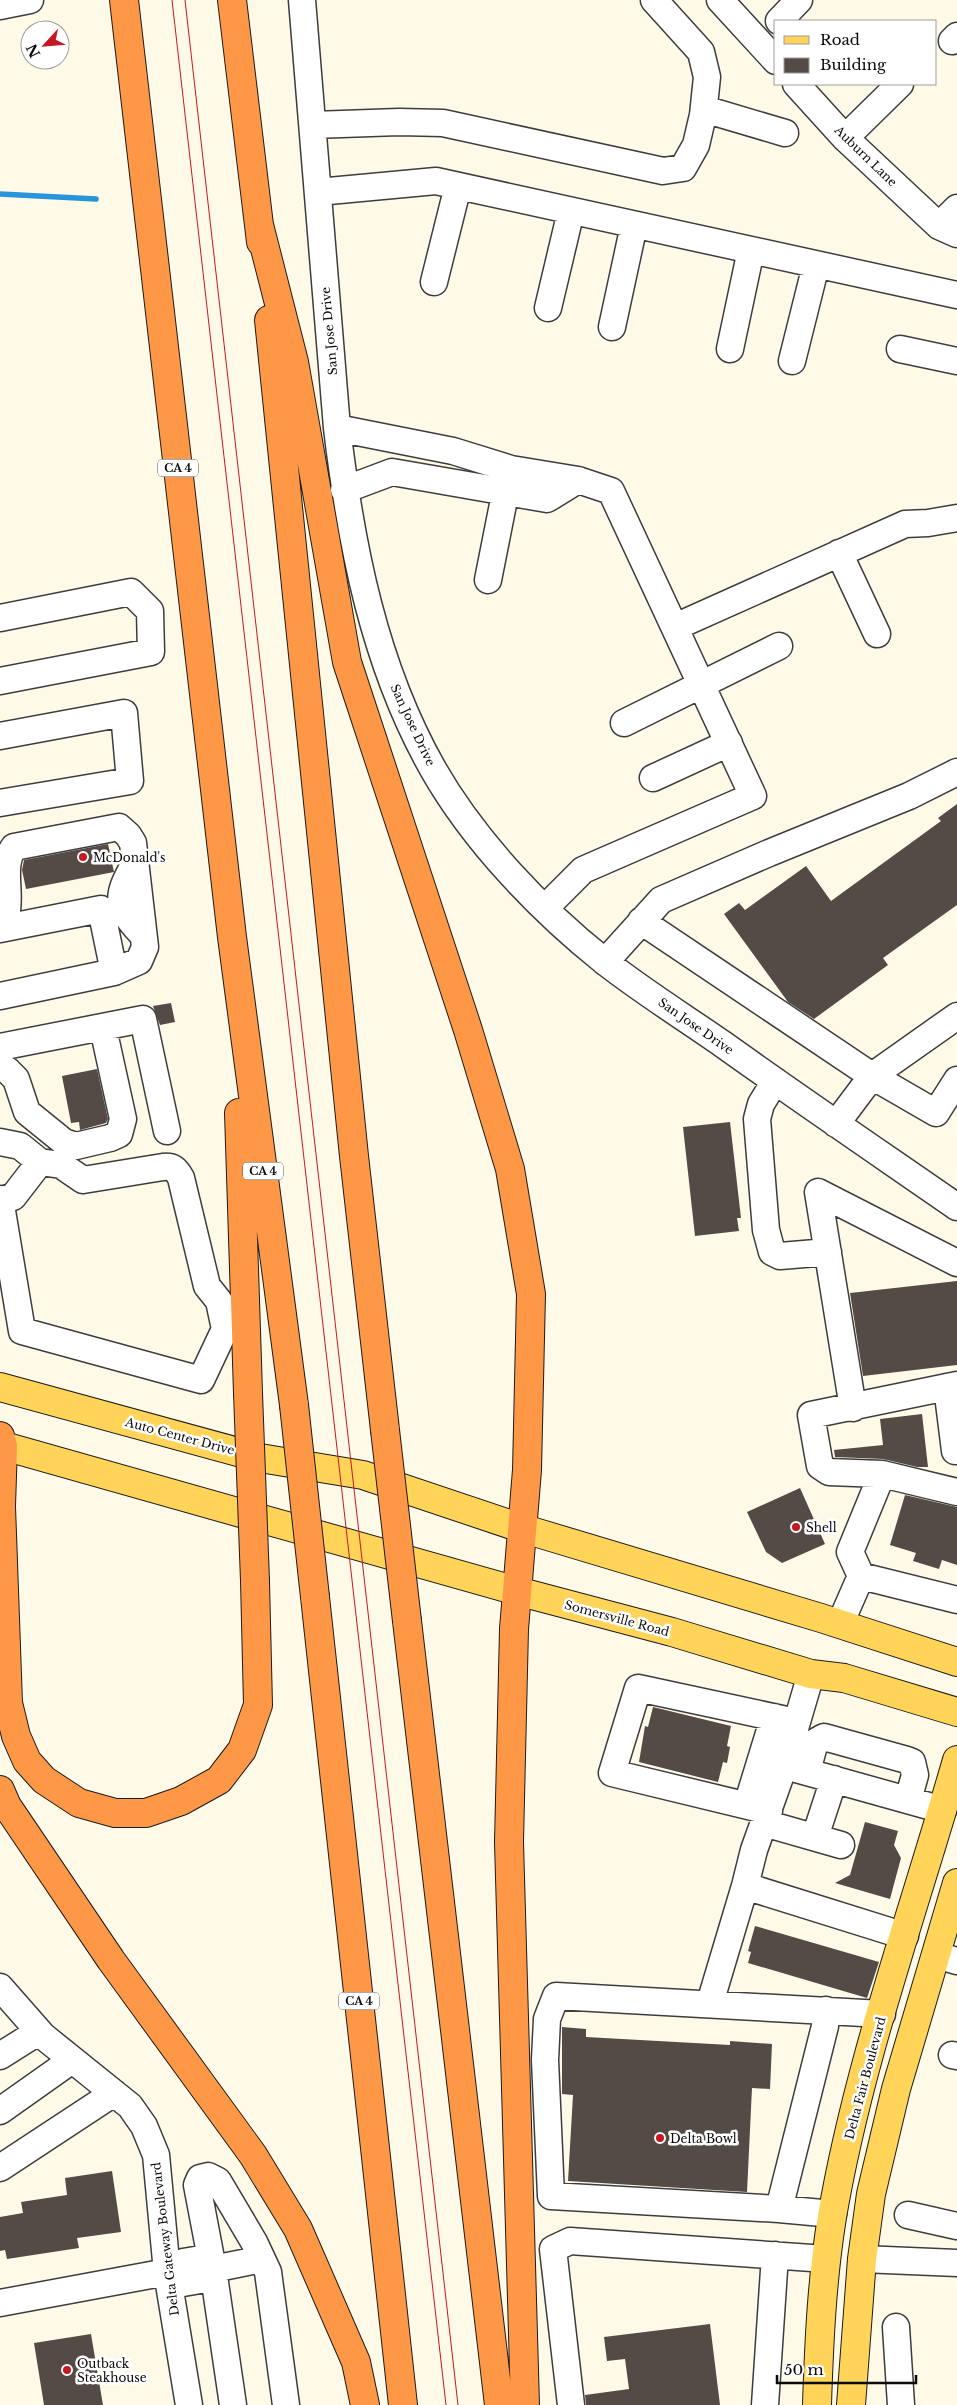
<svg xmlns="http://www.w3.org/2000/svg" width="957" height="2405" font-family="'Libre Baskerville',serif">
  <rect width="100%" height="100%" fill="#fffae8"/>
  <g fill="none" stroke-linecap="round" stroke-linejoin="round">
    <!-- stream -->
    <path stroke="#2894d9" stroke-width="5.5" d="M0,194L96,199"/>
  </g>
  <!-- building -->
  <path fill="#544b46" d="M957,804V905L883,958L888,965L814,1019L788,1002L724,914L739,903L745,910L806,866L831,901L941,821L938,818Z
    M108,844L114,872L26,889L22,870L24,860Z
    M171,1003L175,1022L160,1025L153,1006Z
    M97,1069L108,1119L106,1123L80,1130L79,1122L71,1123L62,1076Z
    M730,1122L741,1218H737L739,1231L695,1236L683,1127Z
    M957,1281V1365L863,1376L850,1293Z
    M922,1414L928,1467H917L883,1459L835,1457L834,1450L883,1445L880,1419Z
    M800,1488L825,1544L782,1563L766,1552L747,1512Z
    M905,1495L957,1507V1565L942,1560L939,1569L913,1561L916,1553L890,1545Z
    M653,1707L731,1726L727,1746L730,1747L727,1763L723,1762L718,1782L639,1762L645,1726L648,1727Z
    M865,1822L898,1831L894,1845L901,1858L890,1899L835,1883L850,1875Z
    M755,1926L879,1962L867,1998L748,1963L751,1952L748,1951Z
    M562,2027L586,2029V2037L730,2045V2041L772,2044L770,2089L752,2088L747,2192L568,2181L573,2095L562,2094Z
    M112,2171L121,2232L77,2238L79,2248L7,2259L5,2250L0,2251V2217L23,2213L21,2202L67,2195L65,2178Z
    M710,2324L720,2405H586L585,2395L629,2389L625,2359L607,2361L604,2337Z
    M91,2334L103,2405H44L34,2343Z"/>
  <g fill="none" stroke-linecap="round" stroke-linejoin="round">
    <!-- minor casing -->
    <g stroke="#3d3d3d" stroke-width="29">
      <path id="minor" d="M302,0L337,428C351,546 374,665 433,769C474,841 540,910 604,961C642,991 684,1017 724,1045C801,1100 879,1153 957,1207
        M720,0L776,61
        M0,6L30,0
        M779,21L799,0
        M952,41L957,36
        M796,84L845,138L939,226L957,234
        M704,109L785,133
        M313,125L399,122L443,123L663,171L683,168L696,145L703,115L707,77L701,52L654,0
        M845,138L900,84
        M318,192L436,181L957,295
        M939,226L957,208
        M434,282L458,186
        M548,308L571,211
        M612,327L634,225
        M730,349L751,250
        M900,349L957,361
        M792,361L816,265
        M337,428L453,451L511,469L578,480L611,491L753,796L583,870L545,908
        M344,490L392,472L547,499L578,480
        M839,553L877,634
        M488,580L509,474
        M0,618L131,592L150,611L151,652L0,681
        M675,627L905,524L928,523L957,518
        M624,723L779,646
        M0,736L124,713L130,781L0,803
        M653,778L729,743
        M134,865C116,897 116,906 141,933
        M641,921L872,1076L936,1113L957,1080
        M0,927C2,924 5,919 6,916C12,893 0,866 14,847L119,827L128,835L133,843L145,947L139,961L114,972
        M0,929L101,909L114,972L0,996
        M605,962L661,900L769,853L909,796L957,772
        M0,1047L143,1019L167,1131
        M0,1068L7,1070L16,1079L27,1112L64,1142L76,1146L110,1138L119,1134L123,1119L103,1028
        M775,1081L761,1104L757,1119L766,1230L772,1252L780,1256L828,1252
        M836,1124L872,1076L957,1016
        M0,1142L20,1146L40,1162L61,1165L83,1180L163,1167C173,1166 176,1169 181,1178L207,1286L219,1301L225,1329L201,1380L22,1331L0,1199
        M0,1200L13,1197L40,1162
        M947,1387L955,1451H957
        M853,1408L818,1192L957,1263
        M882,1474L829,1472L820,1466L811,1415L957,1385
        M861,1576L850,1552L882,1474L957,1492
        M840,1624L861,1576L957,1600
        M789,1767L943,1810
        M807,1771L815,1742L824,1737L907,1760L912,1762L915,1775L908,1800
        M747,1805L774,1717
        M769,1811L612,1773L638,1688L796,1722
        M764,1823L841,1845
        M815,1837L834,1779
        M745,1886L754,1850L784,1766L811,1674
        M936,1955L957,1961
        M0,1987L43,2036L130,2106L144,2126L156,2155L167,2272L189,2405
        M710,2003L745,1886L905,1936
        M952,2055L957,2056
        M0,2056L38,2032
        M0,2111L72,2060
        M0,2168L114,2093
        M779,2209L825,2026L826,2010
        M833,2214L779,2209L551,2196L545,2060L547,2019L556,1996L882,2014
        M908,2215L957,2226
        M862,2259L957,2263
        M213,2269L262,2259
        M0,2303L167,2272L183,2262L201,2259L213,2269L206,2279L183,2283L167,2272
        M896,2327L901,2405
        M233,2405L213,2269L197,2185L200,2178L208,2176L218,2181L254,2242L268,2272L286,2405
        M571,2405L553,2249L570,2241L826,2259
        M765,2405L775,2255"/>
    </g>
    <!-- major casing -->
    <g stroke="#1b1b1b" stroke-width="30">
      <path id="major" d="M0,1387L260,1458L363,1475L521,1528L821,1618L957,1662
        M0,1445L517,1591L672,1632L811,1674L844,1678L957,1712
        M817,2405C819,2342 822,2279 832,2217C858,2064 914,1910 957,1760
        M851,2405L862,2259L871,2194L896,2089L957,1883"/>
    </g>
    <!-- highway casing -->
    <g stroke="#1b1b1b" stroke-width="30">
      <path id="highway" d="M124,0L232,937L294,1405
        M232,0L261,242
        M259,225L294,362L347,662L468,1030L510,1169L531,1294L527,1470L514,1629L509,1842L525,2405
        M269,320L354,1156L385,1430
        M239,1113L248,1393
        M0,1436L3,1446L1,1506L8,1703L16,1736L27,1761L44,1780L79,1803L115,1813H146L181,1801L219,1780L242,1750L258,1705L255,1581
        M315,1597L403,2405
        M407,1621L499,2405
        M0,1790L7,1806L111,1960L253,2155L298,2229L356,2362L365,2405"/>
    </g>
    <!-- minor -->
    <use href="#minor" stroke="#fff" stroke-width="26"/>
    <!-- major -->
    <use href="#major" stroke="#ffd458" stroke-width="28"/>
    <!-- highway -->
    <use href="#highway" stroke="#ff9846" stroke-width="28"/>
    <!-- tram -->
    <path stroke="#c51822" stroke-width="1" d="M172,0L446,2405
      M185,0L458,2405"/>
    <!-- highway-bridge casing -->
    <g stroke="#1b1b1b" stroke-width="30" stroke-linecap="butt">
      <path id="highway-bridge" d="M248,1393L255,1581
        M294,1405L315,1597
        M385,1430L407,1621"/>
    </g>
    <!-- highway-bridge -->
    <use href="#highway-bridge" stroke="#ff9846" stroke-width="28"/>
  </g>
  <!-- markers -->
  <g fill="#c51822" stroke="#fff" stroke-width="2">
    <circle cx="83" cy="857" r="5"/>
    <circle cx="796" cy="1527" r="5"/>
    <circle cx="660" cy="2138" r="5"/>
    <circle cx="67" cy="2370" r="5"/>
  </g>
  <g text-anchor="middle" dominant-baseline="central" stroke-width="5" stroke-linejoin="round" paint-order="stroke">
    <!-- shield labels -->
    <g fill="#fff" stroke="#545454" stroke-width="1">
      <rect x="158" y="459.5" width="40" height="17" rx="4"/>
      <rect x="243" y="1162.5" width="40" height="17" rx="4"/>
      <rect x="339" y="1992.5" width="40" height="17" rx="4"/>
    </g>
    <g font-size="11" font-weight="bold" fill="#0a0a0a">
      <text x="178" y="468">CA 4</text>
      <text x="263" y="1171">CA 4</text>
      <text x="359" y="2001">CA 4</text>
    </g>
    <!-- street labels -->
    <g font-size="12" fill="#0a0a0a" stroke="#fff">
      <text transform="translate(866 156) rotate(44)">Auburn Lane</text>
      <text transform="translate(329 331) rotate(-95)">San Jose Drive</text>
      <text transform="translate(413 725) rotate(65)">San Jose Drive</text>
      <text transform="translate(696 1026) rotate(35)">San Jose Drive</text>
      <text transform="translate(180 1436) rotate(15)">Auto Center Drive</text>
      <text transform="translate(617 1618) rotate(15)">Somersville Road</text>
      <text transform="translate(865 2078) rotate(-75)">Delta Fair Boulevard</text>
      <text transform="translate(165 2239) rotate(-97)">Delta Gateway Boulevard</text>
    </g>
    <!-- poi labels -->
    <g font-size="12" fill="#0a0a0a" stroke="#fff" text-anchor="start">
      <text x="93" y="857">McDonald's</text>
      <text x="806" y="1527">Shell</text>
      <text x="670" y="2138">Delta Bowl</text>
      <text x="77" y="2363">Outback<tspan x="77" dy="14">Steakhouse</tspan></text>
    </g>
  </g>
  <!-- legend -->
  <rect x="774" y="20" width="162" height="65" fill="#ffffff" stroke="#9d9d9d"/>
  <rect x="784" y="36" width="25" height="8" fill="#ffd458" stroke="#9d9d9d"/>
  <text x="820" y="45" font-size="15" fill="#0a0a0a">Road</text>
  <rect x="784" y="58" width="25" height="15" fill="#544b46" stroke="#9d9d9d"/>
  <text x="820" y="70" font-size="15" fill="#0a0a0a">Building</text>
  <!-- north arrow -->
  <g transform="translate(45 45) rotate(244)"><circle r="24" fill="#ffffff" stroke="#9d9d9d"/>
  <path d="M0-4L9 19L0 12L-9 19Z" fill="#c51822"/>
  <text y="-8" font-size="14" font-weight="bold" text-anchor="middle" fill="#0a0a0a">N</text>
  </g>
  <!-- scale -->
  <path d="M777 2375v8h139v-8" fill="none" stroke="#0a0a0a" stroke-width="2.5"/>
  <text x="784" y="2375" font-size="15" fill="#0a0a0a" stroke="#ffffff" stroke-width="4" paint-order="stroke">50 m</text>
</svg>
